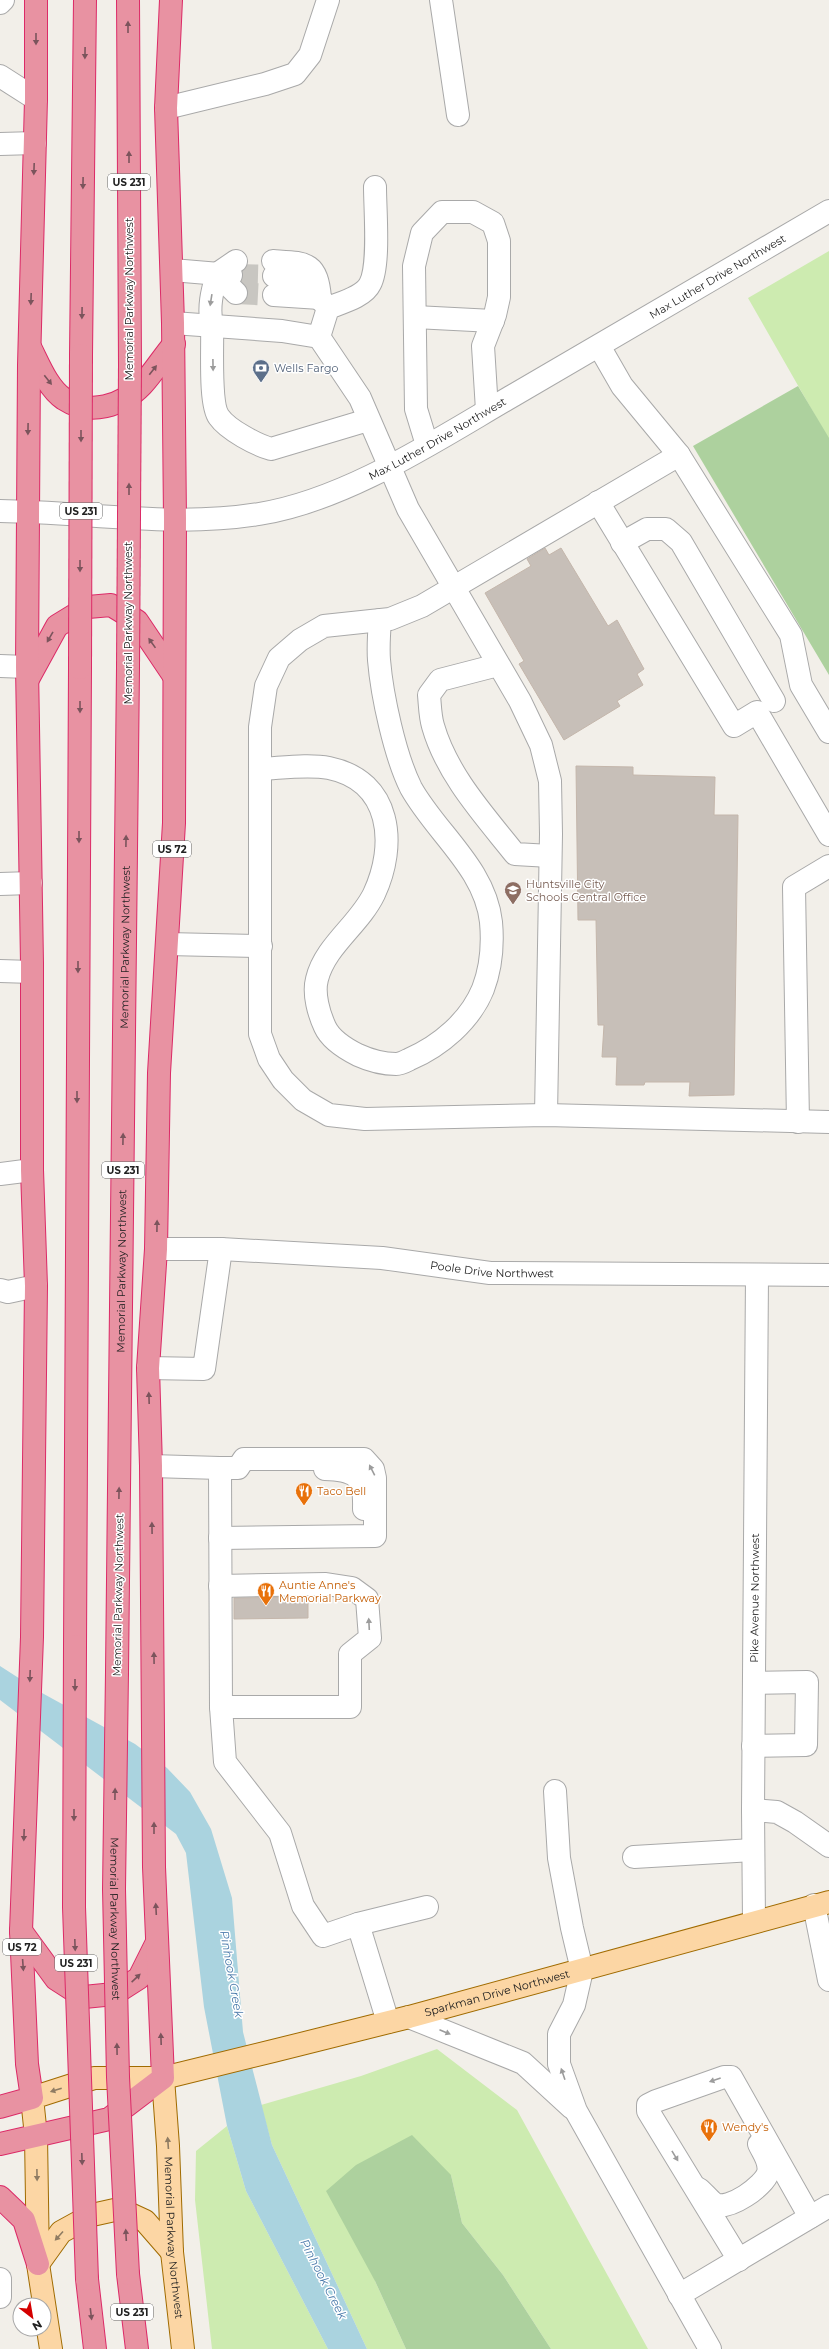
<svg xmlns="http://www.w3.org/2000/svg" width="829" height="2349" font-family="Montserrat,sans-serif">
  <rect width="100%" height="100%" fill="#f2efe9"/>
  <!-- grass -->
  <path fill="#cdebb0" d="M829,251V438H828L748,298Z
    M437,2049L517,2110L648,2349H551L503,2275L462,2223L451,2175L375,2281L406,2349H367L272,2145L261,2105L361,2076Z
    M227,2126L246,2191L328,2349H212L195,2200L196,2151Z"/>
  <!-- forest -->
  <path fill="#add19e" d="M798,386L829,438V675L693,446Z
    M412,2135L451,2175L462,2223L503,2275L551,2349H406L375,2281L326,2191L356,2165Z"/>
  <!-- water -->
  <path fill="#aad3df" d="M0,1666L42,1693L135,1744L167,1768L190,1792L211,1829L232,1898L243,2032L272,2145L367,2349H328L246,2191L227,2126L204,2007L186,1853L176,1834L0,1700Z"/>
  <!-- building -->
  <path fill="#c7bfb8" stroke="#c4b6ab" d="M545,548L549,555L561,548L608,626L617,620L644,669L637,674L643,685L617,701L620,706L564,740L519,664L524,661L485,593L531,566L527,559Z
    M576,766L633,767V775L715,777L714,815H738L734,1095L689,1096L690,1082H645L644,1085H616L617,1057H602L604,1025H598L596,920H578Z
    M308,1597V1618L234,1619V1598Z"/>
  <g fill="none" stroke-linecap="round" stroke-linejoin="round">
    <!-- minor-tunnel -->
    <path stroke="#c8c6c1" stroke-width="22" stroke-dasharray="22 11" stroke-linecap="butt" d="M236,275L274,276
      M236,293L274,295"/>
    <!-- minor casing -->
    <g stroke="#a9a9a9" stroke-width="24">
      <g id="minor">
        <path d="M441,0L458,115"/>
        <path d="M0,3L3,0"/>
        <path d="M0,76L36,99"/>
        <path d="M166,108L265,84L295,74L310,55L328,0"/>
        <path d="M0,144L35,143"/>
        <path d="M236,261L217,274C212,292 208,307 212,326C213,345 209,404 219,417C228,430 257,445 271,449L368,420"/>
        <path d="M273,261C305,263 317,261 320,298"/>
        <path d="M172,270L231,275"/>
        <path d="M217,274L236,293"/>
        <path d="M274,276L297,278L324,303"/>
        <path d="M274,295L320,298"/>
        <path d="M415,317L493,321"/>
        <path d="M173,323L282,331L319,337L360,398L408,509L520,701L541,745L550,781L551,834L546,1115"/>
        <path d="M319,337L328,308C340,303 364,297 370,284C380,266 375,210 375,187"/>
        <path d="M599,346L622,386L679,455L791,635L801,685L829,732"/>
        <path d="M427,445L416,409L414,266L422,233L442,212H473L493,223L499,241V297L495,315L483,346L487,410"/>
        <path d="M679,455L422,606L390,619L324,626L300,640L279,658L266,686L260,727V1034L269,1059L283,1080L303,1100L329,1115L365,1119L546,1115L829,1122"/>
        <path d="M598,502L734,726L757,712L829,835"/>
        <path id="s1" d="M0,511C86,512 174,528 259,514C347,500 438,439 514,395C619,334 724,273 829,211"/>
        <path d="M622,543L647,529H666L681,542L774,701"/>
        <path d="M498,665L440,680L429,695C430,705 430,716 433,726C447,775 484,815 515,854L550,856"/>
        <path d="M0,666L27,667"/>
        <path d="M260,769C282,768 308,764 329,768C392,781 397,845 374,894C359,925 325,946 317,979C313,994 319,1014 325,1027C331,1040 346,1049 358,1055C369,1060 384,1064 396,1064C401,1064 406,1061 410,1059C440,1046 470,1021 483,989C491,968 493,944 491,922C485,868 436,833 411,788C395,756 382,696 379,660C378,647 379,633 380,620"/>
        <path d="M0,884L31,883"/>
        <path d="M167,944L261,946"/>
        <path d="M0,971L32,972"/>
        <path d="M798,1122L794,887L829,866"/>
        <path d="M0,1174L32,1170"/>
        <path id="s2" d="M156,1249H221L382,1258L490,1273L829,1275"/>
        <path d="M0,1290L8,1292L36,1286"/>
        <path d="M148,1368L204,1369L221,1249"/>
        <path d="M151,1466L220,1468L221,1707L225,1762L280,1833L303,1906L323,1936L358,1924"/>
        <path d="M325,1469C357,1470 365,1477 364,1509"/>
        <path d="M220,1538L375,1536V1478L373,1469L364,1459H244L238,1468H220"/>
        <path d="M220,1586L326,1584L352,1588L367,1599L370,1638L350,1654V1707H221"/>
        <path d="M753,1746L806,1745L807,1682L754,1683"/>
        <path d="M555,1791L559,1858L572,1928L582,1970L574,2005L559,2034V2064L576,2111L710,2349"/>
        <path d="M753,1810L777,1812L795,1822L829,1846"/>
        <path d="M634,1857L753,1850"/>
        <path d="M814,1905L829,1980"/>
        <path id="s3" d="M754,1922L753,1810L757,1275"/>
        <path d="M409,2017L523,2063L572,2108"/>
        <path d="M388,2022L358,1924L427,1907"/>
        <path d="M699,2189C704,2193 710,2201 715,2204C729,2211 764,2186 768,2173C771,2162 763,2153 759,2144"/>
        <path d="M739,2260L648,2111V2105L656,2101L724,2077H731L810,2217"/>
        <path d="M0,2279V2297"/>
        <path d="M679,2295L829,2206"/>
      </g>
    </g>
    <!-- major casing -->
    <g stroke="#a06b00" stroke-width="24">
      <g id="major">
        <path id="s4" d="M163,2078L168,2146L172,2252L183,2349"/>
        <path d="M38,2264L61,2232L92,2215L119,2209L145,2221L172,2252"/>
        <path id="s5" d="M51,2349L38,2264L36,2136L32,2098L94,2078H163L273,2051L409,2017L829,1902"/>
      </g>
    </g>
    <!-- highway casing -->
    <g stroke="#dc2a67" stroke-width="24">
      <g id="highway">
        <path d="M128,0L130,364"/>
        <path d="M31,349C39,365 48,388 64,399C90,416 122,406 142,385C153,373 163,357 174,344"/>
        <path d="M81,355L85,0"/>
        <path d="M28,679L57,626L88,607L111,605L137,621L174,676"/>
        <path d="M75,1646L80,668"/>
        <path id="s6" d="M117,1672L128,668"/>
        <path d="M21,1931L56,1979L84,1997L114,1994L139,1978L156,1944"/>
        <path d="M0,2107L32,2098L27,2064L21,1931L32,1637L36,1286L32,1170V963L27,667L29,365L36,99V0"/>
        <path d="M0,2144L109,2119L163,2078L154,1867L151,1466L148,1368L156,1249L159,1073L174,823L175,519L173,323L166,108L171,0"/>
        <path d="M0,2197L24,2220L38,2264"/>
        <path d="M128,2274L137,2349"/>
        <path d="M87,2279L95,2349"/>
      </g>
    </g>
    <!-- minor -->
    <use href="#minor" stroke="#fff" stroke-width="22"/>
    <!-- major -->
    <use href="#major" stroke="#fcd6a4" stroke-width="22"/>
    <!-- highway -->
    <use href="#highway" stroke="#e892a2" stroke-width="22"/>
    <!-- highway-bridge casing -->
    <g stroke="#dc2a67" stroke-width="24" stroke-linecap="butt">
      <g id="highway-bridge">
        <path d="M80,668L81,355"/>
        <path d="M128,668L130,364"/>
        <path d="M75,1646L74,1907L87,2279"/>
        <path id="s7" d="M117,1672L114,1889L118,2077L128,2274"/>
      </g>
    </g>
    <!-- highway-bridge -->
    <use href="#highway-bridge" stroke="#e892a2" stroke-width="22"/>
  </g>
  <!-- one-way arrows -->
  <defs><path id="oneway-solid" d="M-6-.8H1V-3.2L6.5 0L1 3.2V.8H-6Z"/></defs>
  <g fill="#7b545c">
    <use href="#oneway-solid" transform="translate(128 27) rotate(-90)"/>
    <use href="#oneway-solid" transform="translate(36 39) rotate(90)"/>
    <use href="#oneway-solid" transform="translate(85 53) rotate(91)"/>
    <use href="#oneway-solid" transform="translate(129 157) rotate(-90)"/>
    <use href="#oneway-solid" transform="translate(34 169) rotate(92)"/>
    <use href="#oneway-solid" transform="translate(83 183) rotate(91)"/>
    <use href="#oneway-solid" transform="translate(31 299) rotate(92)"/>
    <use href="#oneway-solid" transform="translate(82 313) rotate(91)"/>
    <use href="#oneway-solid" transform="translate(153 370) rotate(-52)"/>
    <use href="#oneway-solid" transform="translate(48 380) rotate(52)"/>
    <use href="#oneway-solid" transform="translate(28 429) rotate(91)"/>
    <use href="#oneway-solid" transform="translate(81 436) rotate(90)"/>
    <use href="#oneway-solid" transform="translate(129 489) rotate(-90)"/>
    <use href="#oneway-solid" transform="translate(80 566) rotate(90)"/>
    <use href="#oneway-solid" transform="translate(50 637) rotate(120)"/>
    <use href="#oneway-solid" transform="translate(152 643) rotate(-125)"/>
    <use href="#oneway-solid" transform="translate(80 707) rotate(90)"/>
    <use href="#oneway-solid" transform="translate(79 837) rotate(90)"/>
    <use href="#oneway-solid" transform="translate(126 841) rotate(-89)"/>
    <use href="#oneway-solid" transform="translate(78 967) rotate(90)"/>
    <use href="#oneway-solid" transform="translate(77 1097) rotate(90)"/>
    <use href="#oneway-solid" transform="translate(123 1139) rotate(-89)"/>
    <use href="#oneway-solid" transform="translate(157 1226) rotate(-89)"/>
    <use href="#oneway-solid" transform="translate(149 1398) rotate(-92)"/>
    <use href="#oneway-solid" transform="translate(119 1493) rotate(-89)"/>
    <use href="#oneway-solid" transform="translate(152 1528) rotate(-91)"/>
    <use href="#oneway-solid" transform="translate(154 1658) rotate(-91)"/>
    <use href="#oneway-solid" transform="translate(30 1676) rotate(92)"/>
    <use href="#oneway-solid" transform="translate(75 1685) rotate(90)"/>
    <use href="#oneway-solid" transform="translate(115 1794) rotate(-89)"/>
    <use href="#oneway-solid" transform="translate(74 1815) rotate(90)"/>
    <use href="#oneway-solid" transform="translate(154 1828) rotate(-90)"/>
    <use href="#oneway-solid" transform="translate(24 1835) rotate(92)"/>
    <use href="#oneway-solid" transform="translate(156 1909) rotate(-93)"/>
    <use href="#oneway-solid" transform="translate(75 1945) rotate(88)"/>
    <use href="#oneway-solid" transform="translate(23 1965) rotate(86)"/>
    <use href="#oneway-solid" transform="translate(136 1978) rotate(-43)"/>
    <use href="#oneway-solid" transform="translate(161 2039) rotate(-92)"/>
    <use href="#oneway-solid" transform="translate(117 2049) rotate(-91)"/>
    <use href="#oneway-solid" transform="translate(82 2159) rotate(88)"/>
    <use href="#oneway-solid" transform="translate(126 2235) rotate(-93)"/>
    <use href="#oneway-solid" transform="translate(91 2314) rotate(83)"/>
  </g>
  <g fill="#9c9c9c">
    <use href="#oneway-solid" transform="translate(211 300) rotate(99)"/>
    <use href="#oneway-solid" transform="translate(213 365) rotate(89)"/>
    <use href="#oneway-solid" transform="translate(372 1470) rotate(-117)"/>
    <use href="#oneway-solid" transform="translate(369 1624) rotate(-93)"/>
    <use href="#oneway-solid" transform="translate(445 2032) rotate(23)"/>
    <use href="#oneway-solid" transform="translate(563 2074) rotate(-109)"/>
    <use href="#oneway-solid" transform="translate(715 2080) rotate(161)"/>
    <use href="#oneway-solid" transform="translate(675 2156) rotate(59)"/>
  </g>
  <g fill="#8f7c63">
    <use href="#oneway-solid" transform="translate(56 2090) rotate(162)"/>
    <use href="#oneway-solid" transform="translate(168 2143) rotate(-94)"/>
    <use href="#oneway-solid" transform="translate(37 2175) rotate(89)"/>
    <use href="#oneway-solid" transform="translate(59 2236) rotate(132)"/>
  </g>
  <!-- icons -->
  <defs>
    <g id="bank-pin" transform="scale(0.9)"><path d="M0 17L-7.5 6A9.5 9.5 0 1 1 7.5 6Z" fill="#5c6f8a" stroke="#fff"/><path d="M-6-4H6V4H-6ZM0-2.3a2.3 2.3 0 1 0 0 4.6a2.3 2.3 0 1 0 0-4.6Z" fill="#fff"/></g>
    <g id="school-pin" transform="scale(0.9)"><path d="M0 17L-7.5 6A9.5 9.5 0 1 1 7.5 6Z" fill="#8d6e63" stroke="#fff"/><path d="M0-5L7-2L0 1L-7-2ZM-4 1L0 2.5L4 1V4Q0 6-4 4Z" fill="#fff"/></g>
    <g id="restaurant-pin" transform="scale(0.9)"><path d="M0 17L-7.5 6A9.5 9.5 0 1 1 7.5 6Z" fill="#e8710a" stroke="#fff"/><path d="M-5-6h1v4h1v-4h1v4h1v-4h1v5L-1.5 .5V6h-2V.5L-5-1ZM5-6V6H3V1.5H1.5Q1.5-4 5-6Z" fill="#fff"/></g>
  </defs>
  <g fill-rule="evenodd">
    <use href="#bank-pin" x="261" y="368"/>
    <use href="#school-pin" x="513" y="890"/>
    <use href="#restaurant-pin" x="304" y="1491"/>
    <use href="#restaurant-pin" x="266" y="1591"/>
    <use href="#restaurant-pin" x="709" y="2127"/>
  </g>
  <g text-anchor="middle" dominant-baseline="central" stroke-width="3" stroke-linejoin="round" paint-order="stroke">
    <!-- shield labels -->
    <g fill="#fff" stroke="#646464" stroke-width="1">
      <rect x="108" y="174" width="42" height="16" rx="3"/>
      <rect x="60" y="503" width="42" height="16" rx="3"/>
      <rect x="153" y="841" width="38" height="16" rx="3"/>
      <rect x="102" y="1162" width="42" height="16" rx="3"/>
      <rect x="3" y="1939" width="38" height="16" rx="3"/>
      <rect x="55" y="1955" width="42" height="16" rx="3"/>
      <rect x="111" y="2304" width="42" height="16" rx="3"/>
    </g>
    <g font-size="10" font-weight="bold" fill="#222">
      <text x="129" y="182">US 231</text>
      <text x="81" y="511">US 231</text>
      <text x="172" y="849">US 72</text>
      <text x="123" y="1170">US 231</text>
      <text x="22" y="1947">US 72</text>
      <text x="76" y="1963">US 231</text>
      <text x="132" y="2312">US 231</text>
    </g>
    <!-- street labels -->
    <g font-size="11" fill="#222" stroke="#fff">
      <text stroke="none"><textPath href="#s1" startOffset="778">Max Luther Drive Northwest</textPath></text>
      <text transform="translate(129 299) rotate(-90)">Memorial Parkway Northwest</text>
      <text stroke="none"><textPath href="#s1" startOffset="454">Max Luther Drive Northwest</textPath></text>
      <text transform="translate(128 623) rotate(-90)">Memorial Parkway Northwest</text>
      <text stroke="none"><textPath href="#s6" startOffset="725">Memorial Parkway Northwest</textPath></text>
      <text stroke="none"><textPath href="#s2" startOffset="337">Poole Drive Northwest</textPath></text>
      <text stroke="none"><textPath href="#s6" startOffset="401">Memorial Parkway Northwest</textPath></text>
      <text transform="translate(118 1595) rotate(-89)">Memorial Parkway Northwest</text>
      <text stroke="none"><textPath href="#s3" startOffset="324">Pike Avenue Northwest</textPath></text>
      <text stroke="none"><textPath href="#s7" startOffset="247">Memorial Parkway Northwest</textPath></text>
      <text stroke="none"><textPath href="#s5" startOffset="731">Sparkman Drive Northwest</textPath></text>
      <text stroke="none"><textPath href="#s4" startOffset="160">Memorial Parkway Northwest</textPath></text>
    </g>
    <!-- service labels -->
    <g font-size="11" fill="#4e5e75" stroke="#fff" text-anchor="start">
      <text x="274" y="368">Wells Fargo</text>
    </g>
    <!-- education labels -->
    <g font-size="11" fill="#785e54" stroke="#fff" text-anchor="start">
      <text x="526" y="884">Huntsville City<tspan x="526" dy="13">Schools Central Office</tspan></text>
    </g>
    <!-- food labels -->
    <g font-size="11" fill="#c56008" stroke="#fff" text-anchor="start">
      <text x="317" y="1491">Taco Bell</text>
      <text x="279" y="1585">Auntie Anne's<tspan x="279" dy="13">Memorial Parkway</tspan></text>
      <text x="722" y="2127">Wendy's</text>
    </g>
    <!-- water labels -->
    <g font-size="12" font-style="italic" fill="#4a7aab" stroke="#fff">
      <text transform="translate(232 1974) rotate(80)">Pinhook Creek</text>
      <text transform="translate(324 2279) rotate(63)">Pinhook Creek</text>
    </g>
  </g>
  <!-- north arrow -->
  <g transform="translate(32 2317) rotate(149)"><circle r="19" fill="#ffffff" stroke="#a7a7a7"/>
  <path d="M0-3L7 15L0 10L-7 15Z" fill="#d40000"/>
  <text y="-6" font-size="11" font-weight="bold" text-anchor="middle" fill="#222222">N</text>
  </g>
</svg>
